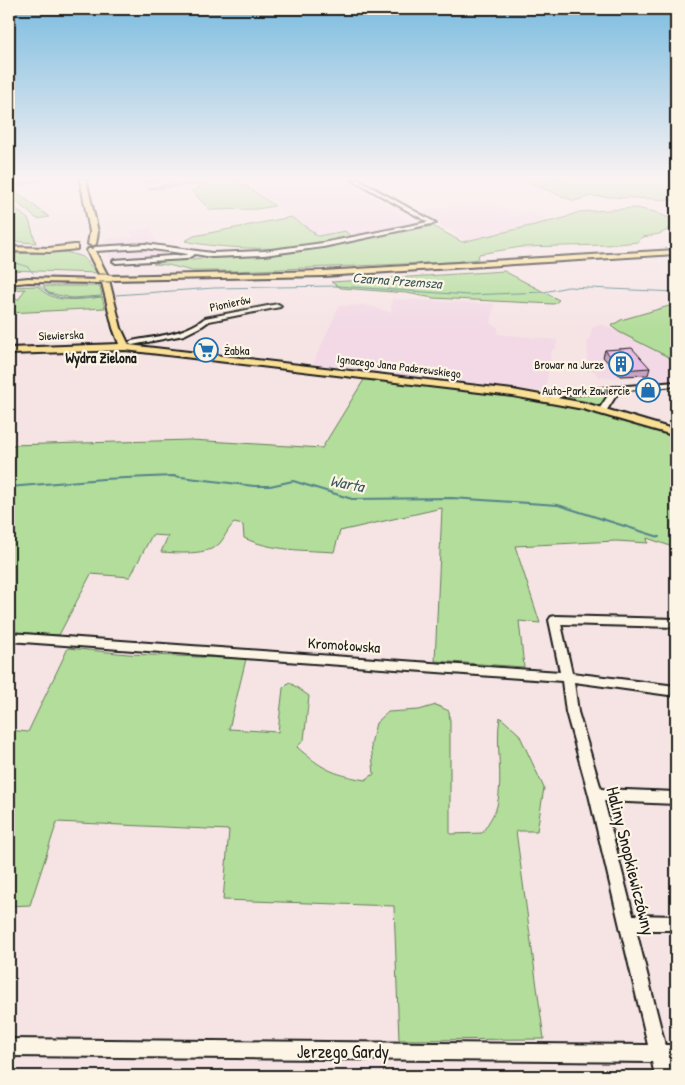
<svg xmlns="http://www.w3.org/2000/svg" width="685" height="1085" font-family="'Patrick Hand',sans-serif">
  <rect width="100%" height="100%" fill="#f6e4e5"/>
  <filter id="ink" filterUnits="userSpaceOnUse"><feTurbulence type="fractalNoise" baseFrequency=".02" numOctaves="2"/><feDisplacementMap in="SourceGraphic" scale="10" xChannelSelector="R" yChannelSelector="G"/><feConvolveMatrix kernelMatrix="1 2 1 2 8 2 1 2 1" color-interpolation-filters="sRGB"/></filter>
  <g filter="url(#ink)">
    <!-- built -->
    <path fill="#f2d9e5" d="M235,179H339L394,209L392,210L421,225L328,243Z
      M468,203L482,207L491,205L514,215L529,212L552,221L466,240L457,236L459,235L420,215L422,212Z
      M151,228L156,244L106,245L104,239L133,237L131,230Z
      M128,248L161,250L165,256L110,259L108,249Z
      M392,299L494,304L491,324L498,327L497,334L557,340L556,349H552L545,392L313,364L339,306L365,305L391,312Z
      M602,324L676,362V382L657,384L652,376L607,378L605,376L598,377L594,371H587L588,340L590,338L592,328Z"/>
    <!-- green -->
    <path fill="#b2dd9a" stroke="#677c5b" d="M9,179H45L10,187L49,217L37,219L9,196Z
      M159,179H235L275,206L257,209L210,210L192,191L207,183L148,189L169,184L164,181L142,183L140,182Z
      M520,179H676V200L591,196L574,201Z
      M9,203L29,220L36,243L9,241Z
      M636,208L655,212L674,220V227L659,234L643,237L638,242L606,245L521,247L479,254L478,259L452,262L233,271H192L168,265L153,264L164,261L286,252L433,226L462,242L564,218L579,212Z
      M291,217L315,233L313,234L318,236L345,231L352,237C321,253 220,250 185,241L194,236Z
      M66,252L83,257L97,273L9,270V254Z
      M504,271L559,300L554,304L433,298L407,293L341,288L331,282Z
      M38,286C52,305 81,299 102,297L105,308L9,313V299H19L25,289L9,290V287Z
      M43,286H100L102,296L72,298L48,293Z
      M676,304V361L619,332L611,326L621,320Z
      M365,378C429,385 495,390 558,403C598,412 637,424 676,437V548L647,538L648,543L616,541L515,546L540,623L519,621L524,667L435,661L442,508L340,531L334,552C303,550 272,551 244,538L243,525L234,523C227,530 225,537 220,543C209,556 176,553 161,552L168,536L152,535L130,577L91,574L59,635L9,632V445L191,440L322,448Z
      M596,392L607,395L600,406L561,397Z
      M68,648L128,654L246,659L229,729L278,732L283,688L289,682L309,696L304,740L297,747C322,769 332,774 365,780L374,774L371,744L376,723L388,712L419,710L436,705L449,711L450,721V834L482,833C487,825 494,815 497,806C504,777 495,746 500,717L519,734L544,788L537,831H516L544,1039L399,1040L394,906L223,900L229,830L57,822L30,905L9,906V730L28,732Z"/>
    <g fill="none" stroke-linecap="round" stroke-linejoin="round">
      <!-- stream-far1 -->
      <path stroke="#54848a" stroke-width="1" d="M9,261L28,267L33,273
        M38,284C54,303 77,299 99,297
        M116,295L214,288L338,286L468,295L544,292L568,287L676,292"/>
      <!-- stream -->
      <path stroke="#54848a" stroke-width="2" d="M9,487L103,479L173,476L254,486H270L293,481L352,499L452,498L558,505L659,537"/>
      <!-- minor casing -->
      <g stroke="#1c1c1c" stroke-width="4">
        <path id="minor" d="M351,179H357L436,223L323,247L264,255L212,257L195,254L186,259L116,263L113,261L114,260L185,255L188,254L145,248L95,251L92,249L95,247L145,244L212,253L264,251L323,243L428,222Z
          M278,304L281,306L280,307L209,321L202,326L184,335L132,345L128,343L132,341C157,336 184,335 205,318Z
          M676,382V386L616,391L617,394L605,413H602L598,411L609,394V392L567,395L560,397L553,401L549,399L554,393L567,391Z
          M555,616L676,619V627L561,624L572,673L676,686V696L574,682L578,712L601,789L676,792V804L604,801L633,915L676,916V930H636L665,1045H676V1063H669L673,1076H655L652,1062L9,1056V1039L648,1045L589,795L566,712L562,681L9,641V633L560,672L549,620L551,617Z"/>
      </g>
      <!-- major casing -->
      <g stroke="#1c1c1c" stroke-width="4">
        <path id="major" d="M80,179H86L98,232L96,244L92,246L88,244L90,232Z
          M74,245H77V249L49,252L9,251V247L49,248Z
          M88,249H94L108,276L323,271L676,250V254L323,276L109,280L121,328L129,345L513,390L585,403L676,430V436L583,409L513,396L125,350L9,354V348L119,344L113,328L102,283L28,282L9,284V280L28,278L102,280L87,251Z"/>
      </g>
      <!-- minor -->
      <use href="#minor" fill="#fcf5e5" fill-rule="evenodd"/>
      <!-- major -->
      <use href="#major" fill="#fadf96" fill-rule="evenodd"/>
      <!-- major-bridge casing -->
      <g stroke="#1c1c1c" stroke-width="9" stroke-linecap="butt">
        <path id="major-bridge" d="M98,278H110"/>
      </g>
      <!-- major-bridge -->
      <use href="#major-bridge" stroke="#fadf96" stroke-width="7"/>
    </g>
    <!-- wall -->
    <path fill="#c8a3c4" stroke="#1c1c1c" d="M605,350L650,368L648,375L620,376L603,357Z"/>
    <!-- building -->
    <path fill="#e8bee4" stroke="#1c1c1c" d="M632,348L650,368L622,370L605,350Z"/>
  </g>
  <!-- sky -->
  <linearGradient id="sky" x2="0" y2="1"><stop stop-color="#7bbce0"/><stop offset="0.54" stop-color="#fbf3f3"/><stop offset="1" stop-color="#fbf3f3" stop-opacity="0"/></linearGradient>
  <rect width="685" height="331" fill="url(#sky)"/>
  <!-- icons -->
  <defs>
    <g id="supermarket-ring" transform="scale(1.25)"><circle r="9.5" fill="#fcf5e5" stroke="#1f6fb2" stroke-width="1.5"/><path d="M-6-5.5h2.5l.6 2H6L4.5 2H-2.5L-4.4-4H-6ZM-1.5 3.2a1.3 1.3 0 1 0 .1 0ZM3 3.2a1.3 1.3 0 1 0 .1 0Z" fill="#1f6fb2"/></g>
    <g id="building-ring" transform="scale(1.25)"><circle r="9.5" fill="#fcf5e5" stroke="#1f6fb2" stroke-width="1.5"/><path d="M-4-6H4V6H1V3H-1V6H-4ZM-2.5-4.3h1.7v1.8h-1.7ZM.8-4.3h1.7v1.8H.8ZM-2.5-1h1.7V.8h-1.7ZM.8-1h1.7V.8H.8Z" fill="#1f6fb2"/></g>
    <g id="shop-ring" transform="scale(1.25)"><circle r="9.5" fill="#fcf5e5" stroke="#1f6fb2" stroke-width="1.5"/><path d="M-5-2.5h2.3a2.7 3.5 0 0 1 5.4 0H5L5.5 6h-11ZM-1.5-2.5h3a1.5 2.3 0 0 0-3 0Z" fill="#1f6fb2"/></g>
  </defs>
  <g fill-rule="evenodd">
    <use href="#supermarket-ring" x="206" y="350"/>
    <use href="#building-ring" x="621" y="364"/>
    <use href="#shop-ring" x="648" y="390"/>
  </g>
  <g text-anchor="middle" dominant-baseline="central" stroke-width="4.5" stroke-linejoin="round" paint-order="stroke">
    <!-- far-street labels -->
    <g font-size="12" fill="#1c1c1c" stroke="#fcf5e5">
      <text transform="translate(230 303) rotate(-12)">Pionierów</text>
      <text transform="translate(61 335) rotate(-2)">Siewierska</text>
      <text transform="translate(399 366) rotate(7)">Ignacego Jana Paderewskiego</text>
    </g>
    <!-- far-poi labels -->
    <g font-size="12" fill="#1c1c1c" stroke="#fcf5e5" text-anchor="end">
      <text x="224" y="350" text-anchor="start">Żabka</text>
      <text x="604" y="364">Browar na Jurze</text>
      <text x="630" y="390">Auto-Park Zawiercie</text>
    </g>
    <!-- far-water labels -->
    <g font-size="14" font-style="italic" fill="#3d595c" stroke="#fcf5e5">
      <text transform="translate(397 280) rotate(4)">Czarna Przemsza</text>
    </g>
    <!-- far-neighbourhood labels -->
    <g font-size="14" font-weight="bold" fill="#1c1c1c" stroke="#fcf5e5">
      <text x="101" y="357">Wydra Zielona</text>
    </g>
    <!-- street labels -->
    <g font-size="15" fill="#1c1c1c" stroke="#fcf5e5">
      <text transform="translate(344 645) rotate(4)">Kromołowska</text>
    </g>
    <!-- water labels -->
    <g font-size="16" font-style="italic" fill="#3d595c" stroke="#fcf5e5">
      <text transform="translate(347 483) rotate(11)">Warta</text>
    </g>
    <!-- near-street labels -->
    <g font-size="18" fill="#1c1c1c" stroke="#fcf5e5">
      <text transform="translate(631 861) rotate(76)">Haliny Snopkiewiczówny</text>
      <text x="343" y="1051">Jerzego Gardy</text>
    </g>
  </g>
  <!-- margin -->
  <rect width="685" height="1085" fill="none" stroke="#fcf5e5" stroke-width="30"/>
  <rect x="15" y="15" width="655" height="1055" fill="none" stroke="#1c1c1c" stroke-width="2" filter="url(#ink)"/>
</svg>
